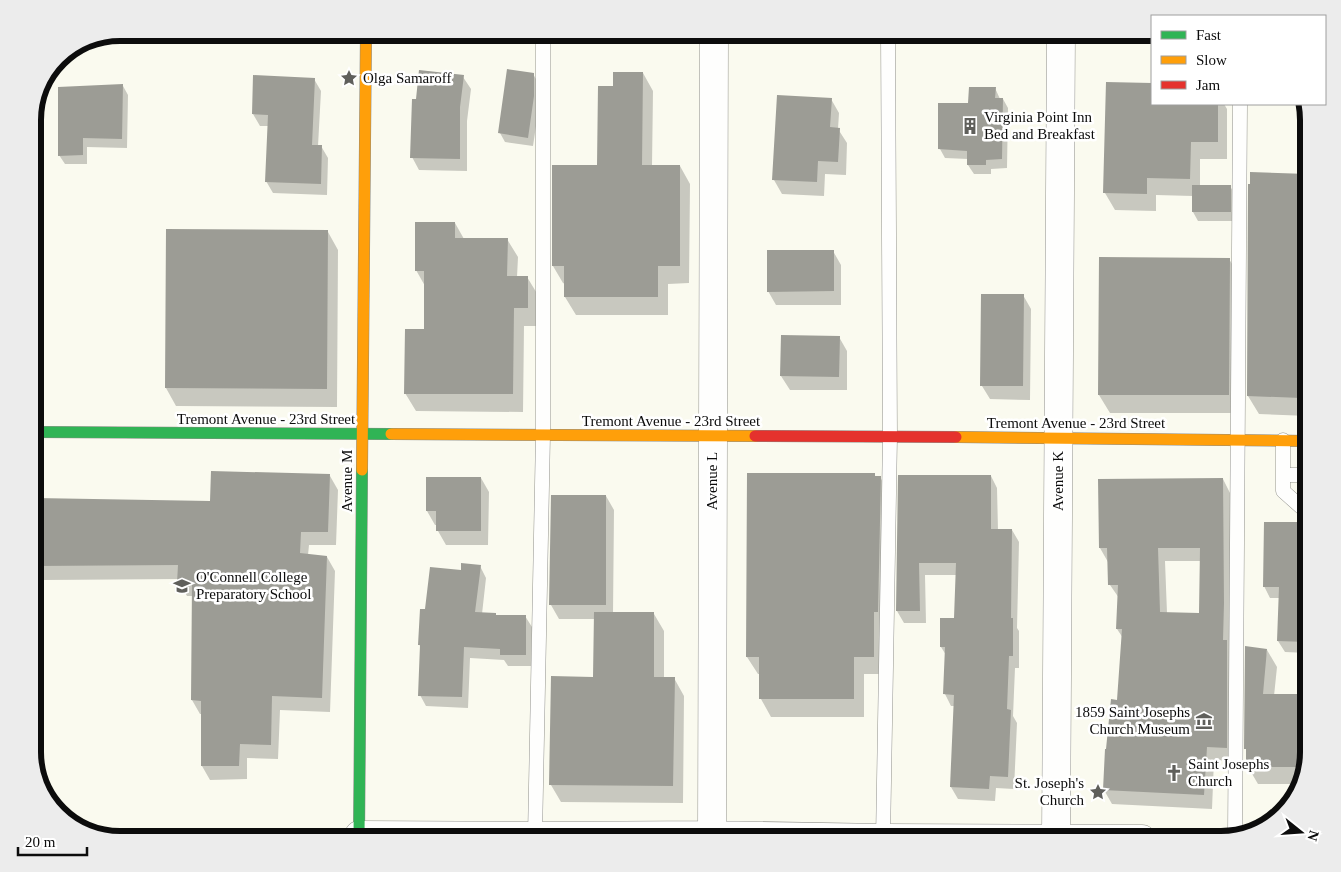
<svg xmlns="http://www.w3.org/2000/svg" width="1341" height="872" font-family="Georgia,serif">
  <rect width="100%" height="100%" fill="#fafaef"/>
  <!-- shadow -->
  <path fill="#0003" fill-rule="evenodd" d="M643,73L653,91L652,166H680L690,184L689,283L668,284V315H576L565,297V284L563,283L553,266L598,166L614,88Z
    M533,74L539,84V106L533,146L505,142L500,133Z
    M463,77L471,89L467,121V171L419,170L412,157L417,100Z
    M314,79L321,91L318,146H321L328,158L327,195L273,193L266,181L269,126H260L253,114Z
    M1107,84H1152V104H1224L1227,109V159H1200V186H1230L1235,195V221H1198L1193,212V196L1156,195V211L1115,210L1105,193Z
    M123,86L128,95L127,148L87,147V164H65L59,155Z
    M995,88L1000,99H1003L1008,108L1007,168L991,169V174H974L968,165V159L945,158L940,149L970,105Z
    M831,99L839,113L838,129L847,143L846,175L825,174L824,196L782,194L774,180Z
    M1308,117V416L1259,414L1248,396L1306,175Z
    M455,223L464,239H507L518,257L517,277H527L538,295V326H524L523,412L416,411L405,393L425,330V286L416,270Z
    M328,232L338,250L337,407L176,406L166,388Z
    M833,251L841,265V305H776L768,291Z
    M1229,259L1240,277L1239,413H1110L1099,395Z
    M1023,295L1031,309L1030,400L990,399L982,386Z
    M782,337H839L847,351V390H790L781,376Z
    M874,474L876,477H880L890,494L884,674H864V717H771L761,699V674H758L747,657Z
    M330,476L338,490L336,545H309L308,555L327,557L335,571L330,712L280,710L278,759L247,758V779L210,780L202,766V714H200L192,700L193,596H187L179,582V579L44,580L36,566L37,500L211,502Z
    M991,476L997,488L998,530H1012L1019,542L1017,628L1019,631V668H1015L1013,716L1017,723L1014,789L996,788L995,801L958,799L951,787L955,706H951L945,694L946,655L941,647V619H956L957,575H925L926,623H904L897,611L899,477Z
    M481,478L489,492L488,545H446L438,531V525H435L427,511Z
    M1223,479L1230,493L1234,761L1214,760L1212,809L1112,804L1104,790L1118,701L1123,638L1117,629L1119,598L1110,585L1108,562L1100,548ZM1165,561H1201L1200,614L1167,613Z
    M606,496L614,510L613,614H654L664,631V678H674L684,696L683,803L561,802L551,785L595,678V619H559L551,605Z
    M1308,521V653L1285,652L1278,641L1280,598H1270L1264,586L1308,523Z
    M480,566L486,578L482,614L496,616H525L532,627L531,666H508L504,660L470,658L468,708L426,706L420,695L421,648L419,644L426,610L462,572Z
    M1267,650L1277,667L1274,696H1308V752L1299,784H1258L1248,767V752Z
    M139,835L185,837L187,839L116,838H138Z"/>
  <!-- building -->
  <path fill="#9c9c95" fill-rule="evenodd" d="M507,69L534,73V96L528,138L498,133Z
    M419,70L464,75L460,107V159L410,158L412,99H416Z
    M613,72H643L642,165H680V266H658V297H564V266H552V165H597L598,86H613Z
    M253,75L315,78L312,145H322L321,184L265,182L268,115L252,114Z
    M1106,82L1152,83V104H1218V142H1191L1190,179L1147,178V194L1103,193Z
    M123,84L122,139L83,138V155L58,156V87Z
    M969,87H996L995,98H1003L1002,159L986,160V165H967V151L938,149V103H968Z
    M777,95L832,98L830,127L840,128L838,162L818,161L817,182L772,180Z
    M1250,172L1308,174V281H1305L1301,398L1247,396L1248,184H1250Z
    M1192,185H1231V212H1192Z
    M415,222H455V238H508L507,276H528V308H514L513,394H404L405,329H424V271H415Z
    M166,229L328,230L327,389L165,388Z
    M767,250H834V291L767,292Z
    M1099,257L1230,258L1229,395H1098Z
    M981,294H1024L1023,386H980Z
    M781,335L840,336L839,377L780,376Z
    M211,471L330,474L328,532H301L300,553L327,556L322,698L272,696L271,745L240,744L239,766H201V701L191,700L192,583H177L178,565L35,566V498L210,501Z
    M747,473H875V476H881L878,612H874V657H854V699H759V657H746Z
    M898,475H991V529H1012L1011,618H1013V656H1009L1007,709L1011,710L1008,777L990,776L989,789L950,787L954,695L943,694L945,647H940V618H954L956,563H919L920,611H896Z
    M426,477H481V531H436V511H426Z
    M1223,478L1224,603L1223,640H1227V748L1207,747L1204,795L1103,790L1105,749H1106L1111,699L1117,700L1122,629H1116L1118,585H1108L1107,548H1099L1098,479ZM1158,548H1200L1199,613L1160,612Z
    M551,495H606V605H549Z
    M1264,522H1308V642L1277,641L1279,587H1263Z
    M461,563L481,565L475,612L496,613V615H526V655H500V649L464,647L462,697L418,696L420,645H418L420,609H425L430,567L461,570Z
    M594,612H654V677H675L673,786L549,785L551,676L593,677Z
    M1245,646L1267,649L1263,694H1308V752L1304,767H1246V749H1244Z"/>
  <g fill="none" stroke-linecap="round" stroke-linejoin="round">
    <!-- lane casing -->
    <g stroke="#93938e" stroke-width="15">
      <path id="lane" d="M1283,440V491L1301,507L1308,511
        M1283,475H1308
        M535,836L543,435V32
        M1235,836L1240,104
        M883,839L890,437L888,32"/>
    </g>
    <!-- street casing -->
    <g stroke="#93938e" stroke-width="29">
      <path id="street" d="M359,835L535,836L712,835L883,838L1142,839
        M712,839L714,32
        M1056,839L1061,32"/>
    </g>
    <!-- fast casing -->
    <g stroke="#8a8a85" stroke-width="12">
      <path id="fast" d="M33,432L391,434
        M359,839L362,470"/>
    </g>
    <!-- slow casing -->
    <g stroke="#8a8a85" stroke-width="12">
      <path id="slow" d="M391,434L755,436
        M956,437L1308,441
        M362,470L366,32"/>
    </g>
    <!-- jam casing -->
    <g stroke="#8a8a85" stroke-width="12">
      <path id="jam" d="M755,436L956,437"/>
    </g>
    <!-- lane -->
    <use href="#lane" stroke="#fefefd" stroke-width="14"/>
    <!-- street -->
    <use href="#street" stroke="#fefefd" stroke-width="28"/>
    <!-- fast -->
    <use href="#fast" stroke="#30b455" stroke-width="11"/>
    <!-- slow -->
    <use href="#slow" stroke="#ff9f0a" stroke-width="11"/>
    <!-- jam -->
    <use href="#jam" stroke="#e5322d" stroke-width="11"/>
  </g>
  <!-- icons -->
  <defs>
    <g id="sight-bare" transform="scale(1.35)"><path d="M0-6L1.8-2.2L6-1.7L2.9 1.2L3.7 5.4L0 3.3L-3.7 5.4L-2.9 1.2L-6-1.7L-1.8-2.2Z" fill="#5f5f5b" stroke="#fff" stroke-width="2.5" paint-order="stroke"/></g>
    <g id="building-bare" transform="scale(1.35)"><path d="M-4-6H4V6H1V3H-1V6H-4ZM-2.5-4.3h1.7v1.8h-1.7ZM.8-4.3h1.7v1.8H.8ZM-2.5-1h1.7V.8h-1.7ZM.8-1h1.7V.8H.8Z" fill="#5f5f5b" stroke="#fff" stroke-width="2.5" paint-order="stroke"/></g>
    <g id="school-bare" transform="scale(1.35)"><path d="M0-5L7-2L0 1L-7-2ZM-4 1L0 2.5L4 1V4Q0 6-4 4Z" fill="#5f5f5b" stroke="#fff" stroke-width="2.5" paint-order="stroke"/></g>
    <g id="museum-bare" transform="scale(1.35)"><path d="M0-6L6-3V-2H-6V-3ZM-5-1h2V3h-2ZM-1-1h2V3h-2ZM3-1h2V3H3ZM-6 4H6V6H-6Z" fill="#5f5f5b" stroke="#fff" stroke-width="2.5" paint-order="stroke"/></g>
    <g id="church-bare" transform="scale(1.35)"><path d="M-1.2-6h2.4v3.5h3.3v2.4h-3.3V6h-2.4V-.1h-3.3v-2.4h3.3Z" fill="#5f5f5b" stroke="#fff" stroke-width="2.5" paint-order="stroke"/></g>
  </defs>
  <g fill-rule="evenodd">
    <use href="#sight-bare" x="349" y="78"/>
    <use href="#building-bare" x="970" y="126"/>
    <use href="#school-bare" x="182" y="586"/>
    <use href="#museum-bare" x="1204" y="721"/>
    <use href="#church-bare" x="1174" y="773"/>
    <use href="#sight-bare" x="1098" y="792"/>
  </g>
  <g text-anchor="middle" dominant-baseline="central" stroke-width="5" stroke-linejoin="round" paint-order="stroke">
    <!-- poi labels -->
    <g font-size="15" fill="#0c0c0c" stroke="#fff" text-anchor="start">
      <text x="363" y="78">Olga Samaroff</text>
      <text x="984" y="117">Virginia Point Inn<tspan x="984" dy="17">Bed and Breakfast</tspan></text>
      <text x="196" y="577">O'Connell College<tspan x="196" dy="17">Preparatory School</tspan></text>
      <text x="1190" y="712" text-anchor="end">1859 Saint Josephs<tspan x="1190" dy="17">Church Museum</tspan></text>
      <text x="1188" y="764">Saint Josephs<tspan x="1188" dy="17">Church</tspan></text>
      <text x="1084" y="783" text-anchor="end">St. Joseph's<tspan x="1084" dy="17">Church</tspan></text>
    </g>
    <!-- street labels -->
    <g font-size="15" fill="#0c0c0c" stroke="#fff">
      <text x="266" y="419">Tremont Avenue - 23rd Street</text>
      <text x="671" y="421">Tremont Avenue - 23rd Street</text>
      <text x="1076" y="423">Tremont Avenue - 23rd Street</text>
      <text transform="translate(347 481) rotate(-90)">Avenue M</text>
      <text transform="translate(712 481) rotate(-90)">Avenue L</text>
      <text transform="translate(1058 481) rotate(-90)">Avenue K</text>
    </g>
  </g>
  <!-- crop -->
  <path d="M0 0H1341V872H0ZM120 41H1221A79 79 0 0 1 1300 120V752A79 79 0 0 1 1221 831H120A79 79 0 0 1 41 752V120A79 79 0 0 1 120 41Z" fill="#ececec" fill-rule="evenodd"/>
  <path fill="none" stroke="#0c0c0c" stroke-width="6" d="M120 41H1221A79 79 0 0 1 1300 120V752A79 79 0 0 1 1221 831H120A79 79 0 0 1 41 752V120A79 79 0 0 1 120 41Z"/>
  <!-- legend -->
  <rect x="1151" y="15" width="175" height="90" fill="#ffffff" stroke="#9e9e9e"/>
  <rect x="1161" y="31" width="25" height="8" fill="#30b455" stroke="#9e9e9e"/>
  <text x="1196" y="40" font-size="15" fill="#0c0c0c">Fast</text>
  <rect x="1161" y="56" width="25" height="8" fill="#ff9f0a" stroke="#9e9e9e"/>
  <text x="1196" y="65" font-size="15" fill="#0c0c0c">Slow</text>
  <rect x="1161" y="81" width="25" height="8" fill="#e5322d" stroke="#9e9e9e"/>
  <text x="1196" y="90" font-size="15" fill="#0c0c0c">Jam</text>
  <!-- north arrow -->
  <g transform="translate(1301 832) rotate(107)" stroke="#ffffff" stroke-width="4" paint-order="stroke">
  <path d="M0-4L9 19L0 12L-9 19Z" fill="#0c0c0c"/>
  <text y="-8" font-size="14" font-weight="bold" text-anchor="middle" fill="#0c0c0c">N</text>
  </g>
  <!-- scale -->
  <path d="M18 847v8h69v-8" fill="none" stroke="#0c0c0c" stroke-width="2.5"/>
  <text x="25" y="847" font-size="15" fill="#0c0c0c" stroke="#ffffff" stroke-width="4" paint-order="stroke">20 m</text>
</svg>
